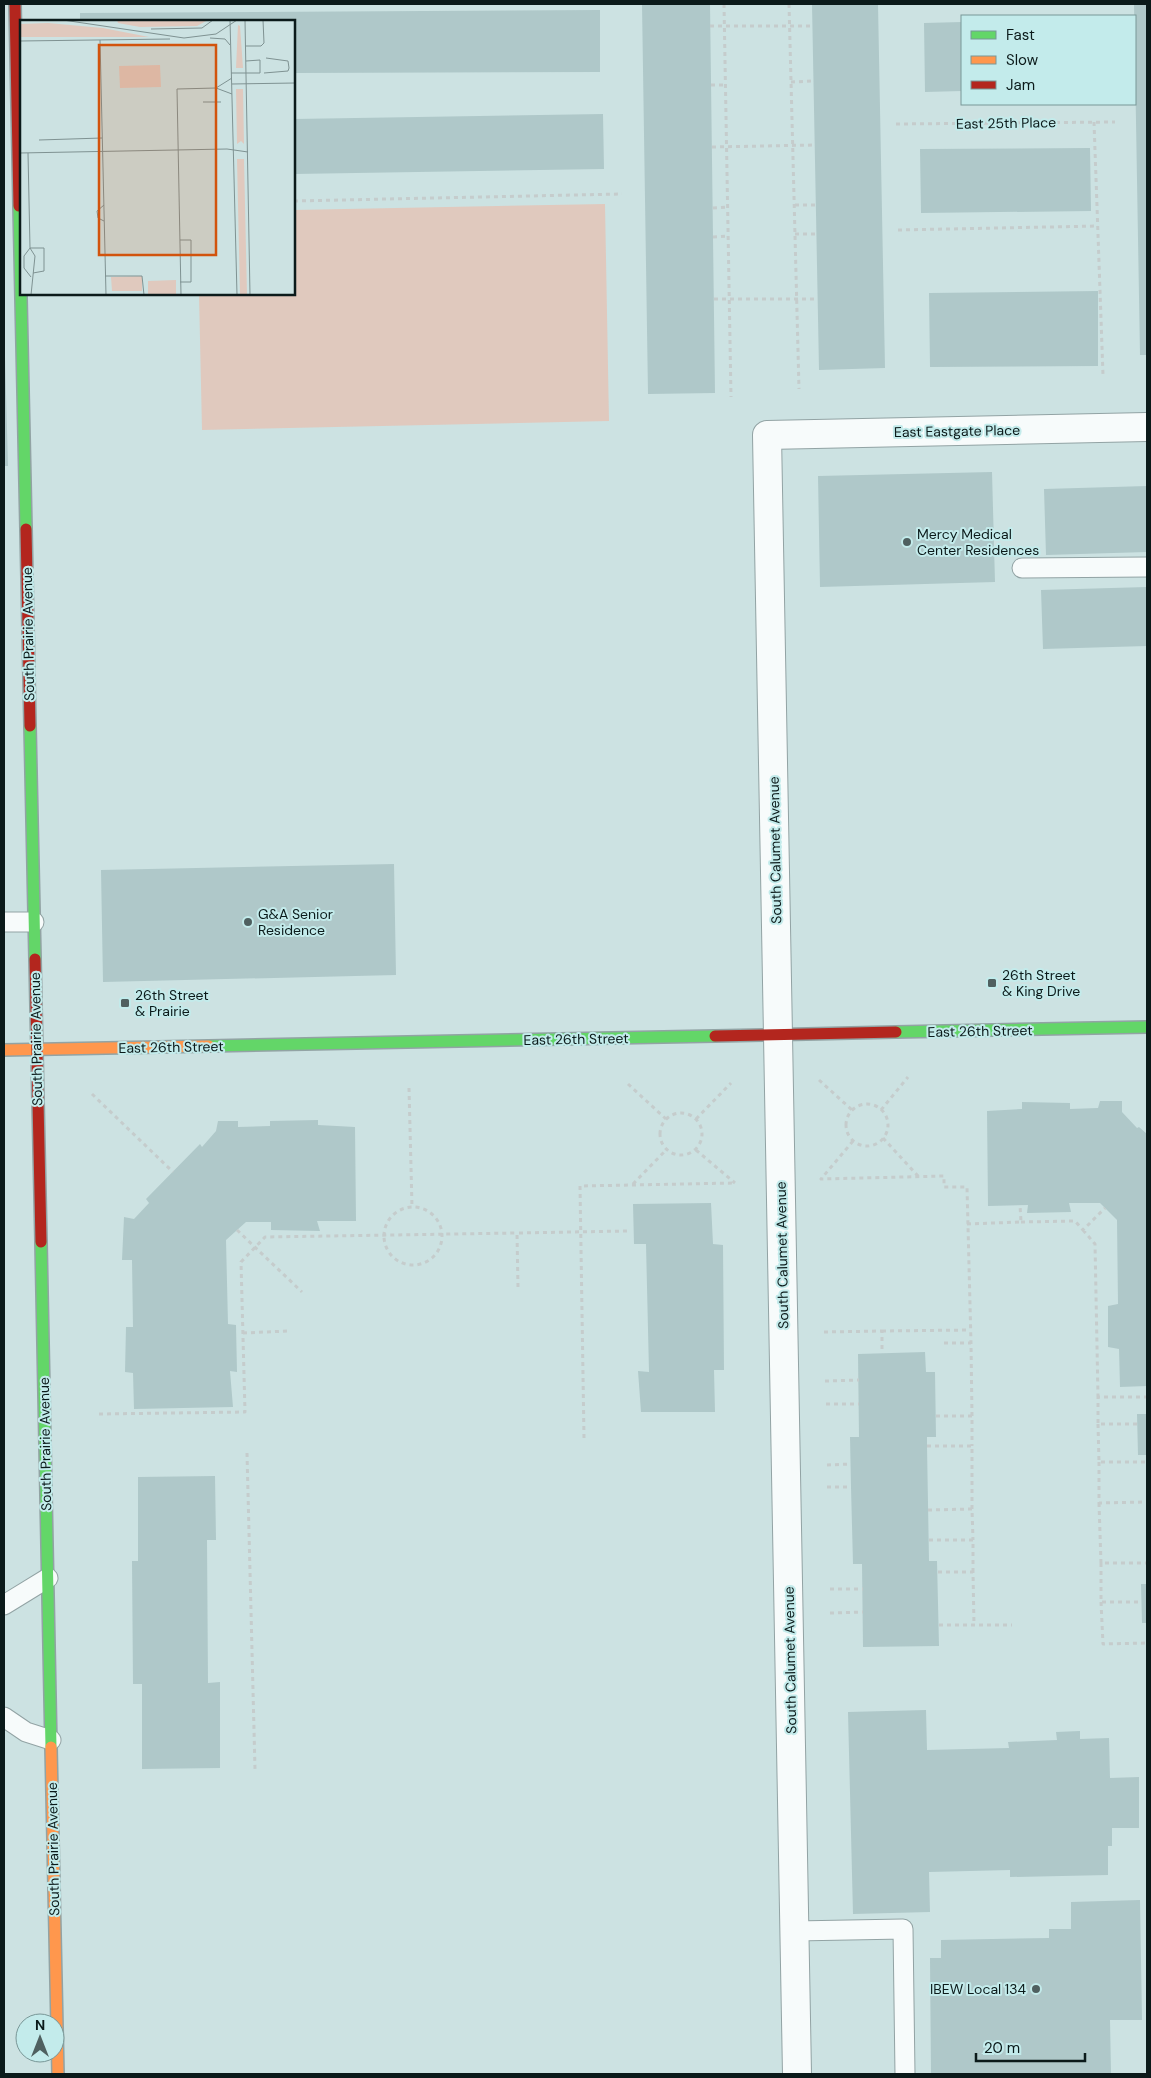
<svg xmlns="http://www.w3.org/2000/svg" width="1151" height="2078" font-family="'DM Sans',sans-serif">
  <rect width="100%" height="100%" fill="#cce2e2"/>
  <!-- green -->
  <path fill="#e0c9be" d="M605,204L609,421L202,430L199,294H294V210Z"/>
  <!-- building -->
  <path fill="#afc8c9" d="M642,4H710L715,393L648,394Z
    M812,4H878L885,368L819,370Z
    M1134,4H1147V355H1140Z
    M600,10V72L294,73V21H80V13Z
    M962,22V91L925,92L924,23Z
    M603,114L604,169L294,174V119Z
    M1090,148L1091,211L921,213L920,149Z
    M1098,291V366L930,367L929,293Z
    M4,320L8,466H4Z
    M992,472L995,582L820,587L818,476Z
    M1147,486V552L1046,555L1044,489Z
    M1147,587V646L1043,649L1041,590Z
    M394,864L396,975L103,982L101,870Z
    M1100,1101H1122V1112L1137,1128L1139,1127L1147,1134V1386L1120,1387L1119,1349L1108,1347V1306L1118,1304L1117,1220L1100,1203H1069L1071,1212L1027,1213L1028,1205L988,1206L987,1111L1022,1109V1102L1070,1103V1109L1098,1108Z
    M318,1120V1125L355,1127L356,1221H317L320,1231L271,1230V1222H246L226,1240L228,1324L236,1325L237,1372L230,1371L233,1407L134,1409L133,1373L125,1372L126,1327H133L132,1260H122L124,1217L134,1219L149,1203L146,1199L200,1144L202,1147L216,1131L218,1121H238V1127L270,1126V1121Z
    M711,1203L713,1244L723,1245L724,1370H714L715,1412H641L638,1371L649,1372L646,1244H634L633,1204Z
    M925,1352L926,1372H935L936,1437H927V1446L929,1561H937L939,1646L863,1647L862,1564H853L851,1487L850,1437H859L858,1354Z
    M1137,1414H1147V1455H1138Z
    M215,1476L216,1540H207L208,1683L220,1682V1768L142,1769V1684H133L132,1561H138V1477Z
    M1141,1584H1147V1623H1142Z
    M926,1710L927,1750L1009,1748L1008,1742L1057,1740L1056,1732L1080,1731V1739L1109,1738L1110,1778L1139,1777V1828H1112V1846H1108V1875L1010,1877V1870L929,1872L930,1912L853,1914L848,1712Z
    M1140,1900L1142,2020H1110L1111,2074H931L930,1958H941V1940L1049,1938V1929H1071V1902Z"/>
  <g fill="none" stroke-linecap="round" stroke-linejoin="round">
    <!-- lane casing -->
    <g stroke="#92a3a4" stroke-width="21">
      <path id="lane" d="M1022,568L1147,567
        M4,922H34
        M4,1605L48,1578
        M4,1717L26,1732L51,1740
        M795,1931L903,1929L905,2074"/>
    </g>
    <!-- street casing -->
    <g stroke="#92a3a4" stroke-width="30">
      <path id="street" d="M797,2074L767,435L1147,427"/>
    </g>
    <!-- fast casing -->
    <g stroke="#92a3a4" stroke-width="14">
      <path id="fast" d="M19,206L26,529
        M30,726L35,959
        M896,1032L1147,1027
        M209,1046L715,1036
        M41,1242L51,1747"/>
    </g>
    <!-- slow casing -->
    <g stroke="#92a3a4" stroke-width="14">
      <path id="slow" d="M4,1050L209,1046
        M51,1747L58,2074"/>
    </g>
    <!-- jam casing -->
    <g stroke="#92a3a4" stroke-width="14">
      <path id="jam" d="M15,4L19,206
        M26,529L30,726
        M35,959L41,1242
        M715,1036L896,1032"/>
    </g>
    <!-- path -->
    <path stroke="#c5cccc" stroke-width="3" stroke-dasharray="4 4" stroke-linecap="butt" d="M724,4L731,397
      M789,4L799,389
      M710,26H813
      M791,82L813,81
      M711,85H725
      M1094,122L1103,375
      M896,124L1115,122
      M712,147L815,145
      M294,201L622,194
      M795,205H816
      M713,208L727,207
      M898,230L1098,226
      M795,234H817
      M713,237L728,236
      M714,299H818
      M819,1080L852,1110
      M628,1084L666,1119
      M409,1088L412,1207
      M92,1094L173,1172
      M846 1125a21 21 0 1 1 42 0a21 21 0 1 1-42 0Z
      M881,1110L908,1077
      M660 1134a21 21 0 1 1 42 0a21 21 0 1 1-42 0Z
      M696,1119L731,1083
      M883,1138L918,1176
      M853,1141L821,1179L944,1176V1187H967L971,1343
      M696,1150L735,1183
      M633,1184L667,1149
      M384 1236a29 29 0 1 1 58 0a29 29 0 1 1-58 0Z
      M1021,1222L1075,1221L1083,1230L1105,1208
      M967,1224L1021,1222L1020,1205
      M237,1230L302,1292
      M1083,1230L1095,1244L1098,1397
      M518,1287L517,1233L627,1231
      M882,1331L970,1330
      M824,1332L882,1331V1353
      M243,1333L288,1331
      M944,1343H971L972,1416
      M825,1381L859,1380
      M826,1404H859
      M99,1414L245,1412L241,1262L265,1237L517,1233
      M936,1416H972V1446
      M1098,1424L1099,1462H1147
      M1137,1424H1098V1397H1147
      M584,1438L580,1186L735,1183
      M927,1446H972V1509
      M247,1453L255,1769
      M1099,1462V1503L1147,1502
      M827,1465L850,1464
      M827,1487H851
      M1099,1503L1101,1563H1147
      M928,1510L972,1509L973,1540
      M929,1540H973V1572
      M1101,1563V1602H1141
      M938,1572H973L974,1625
      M830,1589H863
      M1101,1602L1103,1644L1147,1643
      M830,1613L863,1612
      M939,1625H1012"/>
    <!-- lane -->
    <use href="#lane" stroke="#f7fbfb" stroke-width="19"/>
    <!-- street -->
    <use href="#street" stroke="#f7fbfb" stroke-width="28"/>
    <!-- fast -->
    <use href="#fast" stroke="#63d668" stroke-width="11"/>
    <!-- slow -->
    <use href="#slow" stroke="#ff974d" stroke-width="11"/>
    <!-- jam -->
    <use href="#jam" stroke="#b3261e" stroke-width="11"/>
  </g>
  <!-- markers -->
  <g fill="#4f6060" stroke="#c3ebeb" stroke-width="2">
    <circle cx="907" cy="542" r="5"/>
    <circle cx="248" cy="922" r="5"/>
    <rect x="987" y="978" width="10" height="10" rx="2.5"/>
    <rect x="120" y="998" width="10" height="10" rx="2.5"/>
    <circle cx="1036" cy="1989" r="5"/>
  </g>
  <g text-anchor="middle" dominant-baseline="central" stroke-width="4" stroke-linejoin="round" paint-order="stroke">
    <!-- street labels -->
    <g font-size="14" fill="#0b1a1a" stroke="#c3ebeb">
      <text transform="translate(1006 123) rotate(-1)">East 25th Place</text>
      <text transform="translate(957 431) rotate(-1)">East Eastgate Place</text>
      <text transform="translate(28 634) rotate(-91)">South Prairie Avenue</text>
      <text transform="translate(775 850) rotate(-91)">South Calumet Avenue</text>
      <text transform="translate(980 1031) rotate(-1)">East 26th Street</text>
      <text transform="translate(36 1039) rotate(-91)">South Prairie Avenue</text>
      <text transform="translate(576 1039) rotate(-1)">East 26th Street</text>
      <text transform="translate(171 1047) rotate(-1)">East 26th Street</text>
      <text transform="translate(782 1255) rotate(-91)">South Calumet Avenue</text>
      <text transform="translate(45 1444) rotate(-91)">South Prairie Avenue</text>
      <text transform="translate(790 1660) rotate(-91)">South Calumet Avenue</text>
      <text transform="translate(53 1849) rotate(-91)">South Prairie Avenue</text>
    </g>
    <!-- poi labels -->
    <g font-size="14" fill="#0b1a1a" stroke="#c3ebeb" text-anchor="start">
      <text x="917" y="534">Mercy Medical<tspan x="917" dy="16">Center Residences</tspan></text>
      <text x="258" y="914">G&amp;A Senior<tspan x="258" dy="16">Residence</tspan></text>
      <text x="1002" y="975">26th Street<tspan x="1002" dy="16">&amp; King Drive</tspan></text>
      <text x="135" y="995">26th Street<tspan x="135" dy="16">&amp; Prairie</tspan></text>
      <text x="1026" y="1989" text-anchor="end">IBEW Local 134</text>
    </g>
  </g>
  <!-- overview -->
  <g transform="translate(20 20)">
    <rect width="275" height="275" fill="#cce2e2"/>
    <path d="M97,0H188L177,6L120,7L98,3ZM28,3L83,8L129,17H0V4ZM218,5L220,6L223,48H216ZM140,45L141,67L100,68L99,46ZM216,69H223L224,124L221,121L217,124ZM217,139H224L227,275H220ZM122,256V271H92L91,257ZM156,260V275H128V261Z" fill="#e0c9be"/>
    <path fill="none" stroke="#7f9292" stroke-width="1" d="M43,0L164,18M210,0L217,275M225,0L230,275M131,9L182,8L193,0M164,18L196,14L217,0M190,18L205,19L210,25M80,20L86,275M0,21L150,19M226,26H241L244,23L243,0M211,53H240V40L226,41M244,53L268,51L269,48L268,41L246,38M212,64L275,63M196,68L212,58M183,82H201M19,120L82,118M0,133L207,129L228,132M8,133L10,228L15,236L11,275M84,185L77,191L78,198L84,201M160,220H171V262H160M10,228H24V251L13,253M10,228L4,236V248L11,257M85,256H122L124,275M161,275L157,69L196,68L212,74"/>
    <path fill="#d2530d" fill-opacity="0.15" stroke="#d2530d" stroke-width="2.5" d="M79,25H196V235H79Z"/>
    <rect width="275" height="275" fill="none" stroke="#0b1a1a" stroke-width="2.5"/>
  </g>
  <!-- border -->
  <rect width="1151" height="2078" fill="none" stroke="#0b1a1a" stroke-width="10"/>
  <!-- legend -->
  <rect x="961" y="15" width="175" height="90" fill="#c3ebeb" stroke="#799797"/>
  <rect x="971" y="31" width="25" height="8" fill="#63d668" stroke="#799797"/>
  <text x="1006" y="40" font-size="15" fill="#0b1a1a">Fast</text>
  <rect x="971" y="56" width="25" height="8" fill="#ff974d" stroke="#799797"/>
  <text x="1006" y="65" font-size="15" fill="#0b1a1a">Slow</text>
  <rect x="971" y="81" width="25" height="8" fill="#b3261e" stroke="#799797"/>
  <text x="1006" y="90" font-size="15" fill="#0b1a1a">Jam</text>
  <!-- north arrow -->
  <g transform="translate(40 2038)"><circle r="24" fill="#c3ebeb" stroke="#799797"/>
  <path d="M0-4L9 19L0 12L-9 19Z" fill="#4f6060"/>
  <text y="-8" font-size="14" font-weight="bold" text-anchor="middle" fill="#0b1a1a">N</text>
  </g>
  <!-- scale -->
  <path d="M976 2053v8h109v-8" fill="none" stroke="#0b1a1a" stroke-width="2.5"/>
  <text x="984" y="2053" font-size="15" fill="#0b1a1a" stroke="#c3ebeb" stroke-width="4" paint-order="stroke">20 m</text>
</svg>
